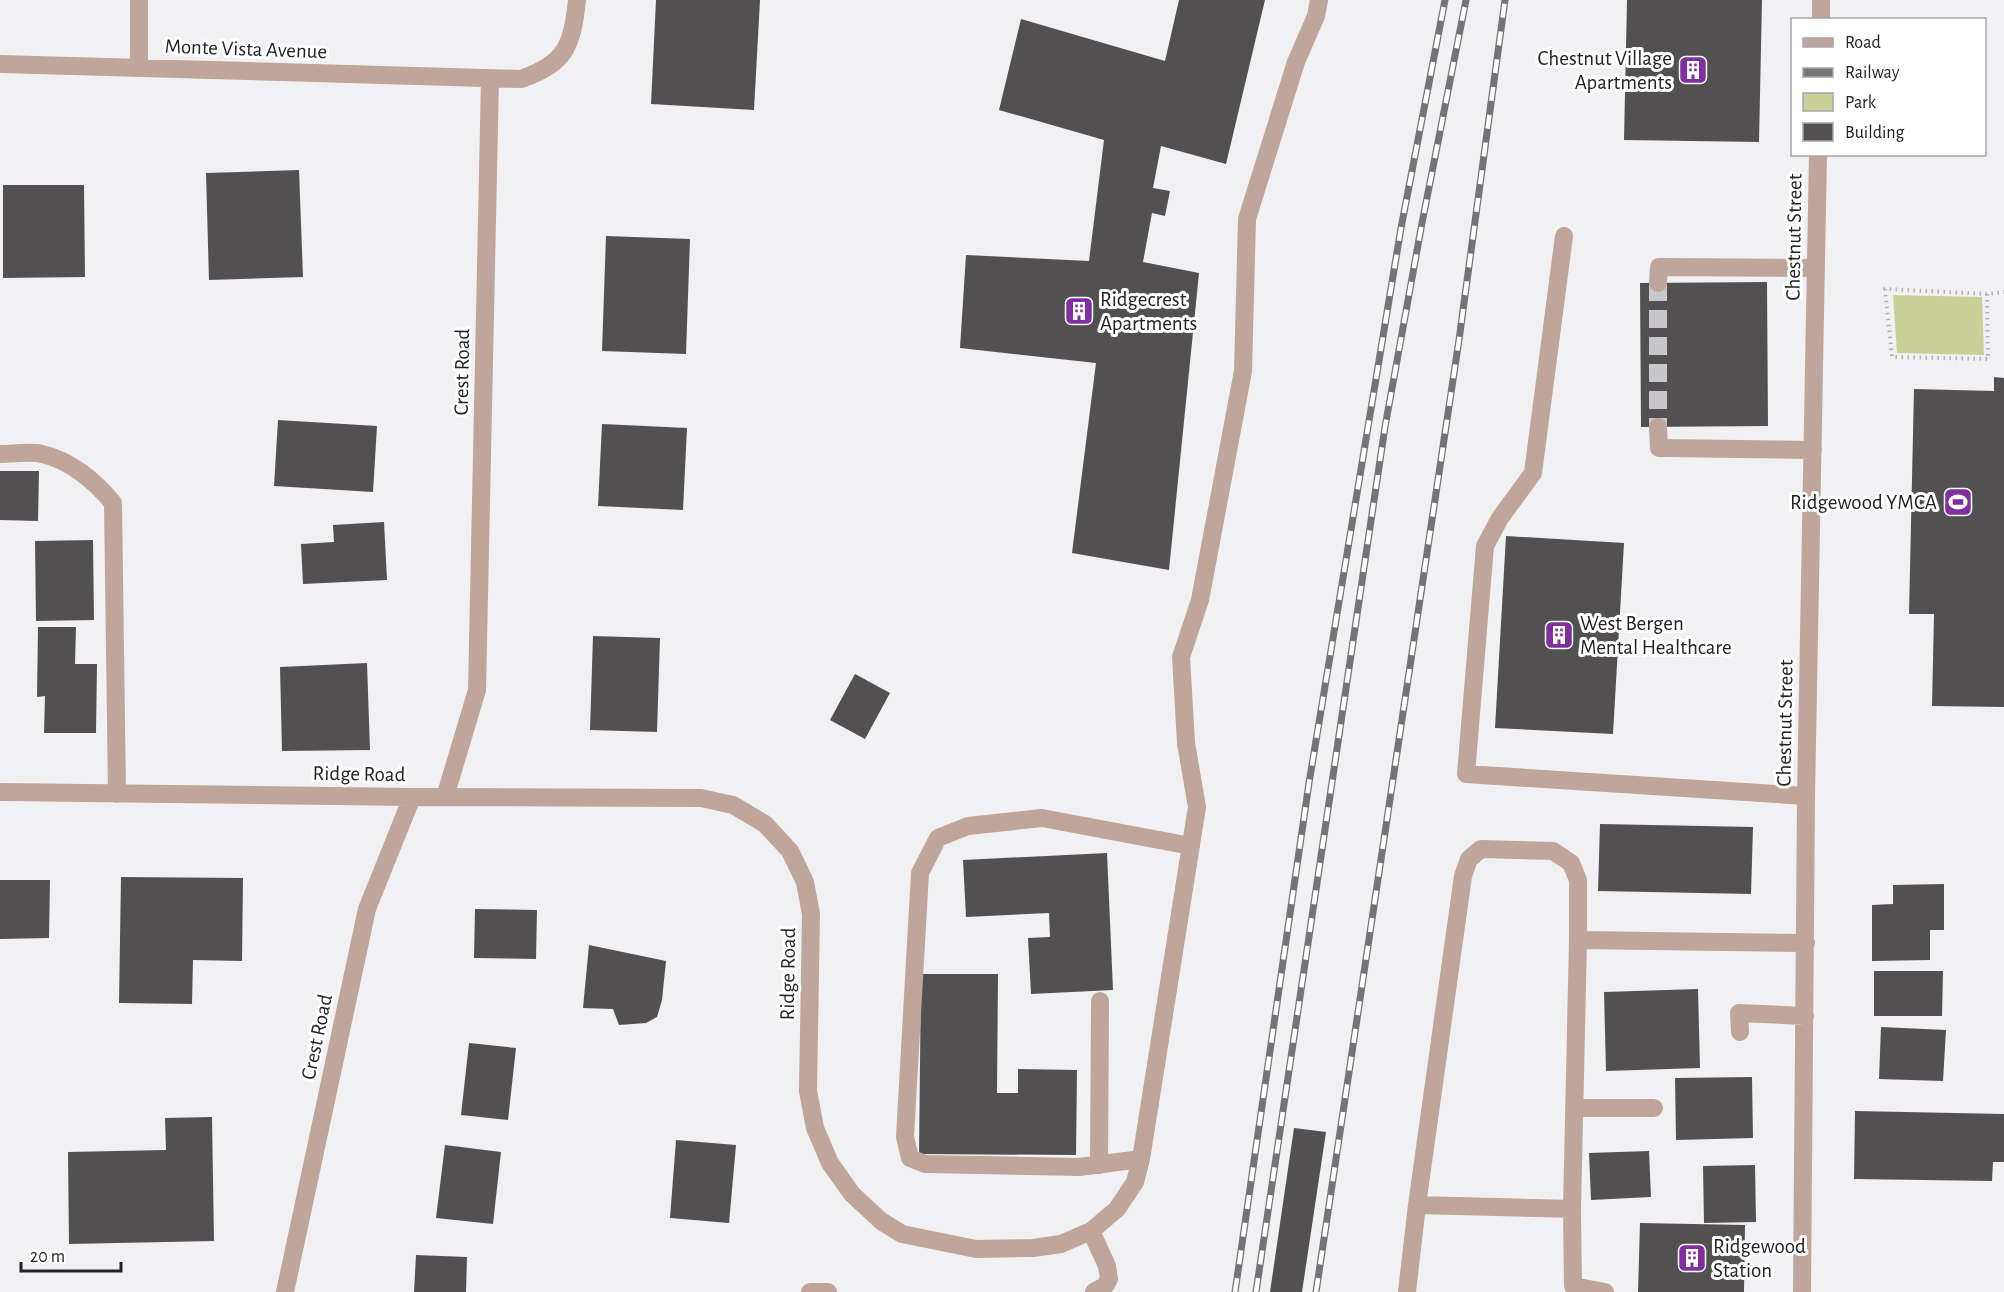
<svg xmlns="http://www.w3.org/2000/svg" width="2004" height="1292" font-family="'Alegreya Sans',sans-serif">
  <rect width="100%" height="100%" fill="#f1f1f4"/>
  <!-- green -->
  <path fill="#cad198" d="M1893,295L1982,297L1984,355L1897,353Z"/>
  <!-- building -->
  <path fill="#525050" d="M656,0H760L754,110L651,104Z
    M1179,0H1265L1226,164L1161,146L1153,188L1170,191L1165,216L1152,213L1143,262L1199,273L1169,570L1072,553L1096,363L960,348L966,255L1089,261L1104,140L999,110L1021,19L1165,61Z
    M1627,0H1762L1759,142L1624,140Z
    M299,170L303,277L209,280L206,173Z
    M3,185H84L85,277L3,278Z
    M606,236L690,239L686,354L602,351Z
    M1767,282L1768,426L1641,427L1640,283Z
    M1994,377L2004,378V707L1932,706L1934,614H1909L1914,389L1994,391Z
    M278,420L377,426L373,492L274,486Z
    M602,424L687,428L683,510L598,506Z
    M0,471H39L38,521L0,520Z
    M384,522L387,580L303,584L301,544L334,542L333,525Z
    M1506,536L1624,543L1613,734L1495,728Z
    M93,540L94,620L36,621L35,541Z
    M38,627H76L75,664H97L96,733H44L45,696L37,697Z
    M593,636L660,638L657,732L590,730Z
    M367,663L370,750L282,751L280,667Z
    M855,674L890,693L865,739L830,720Z
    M1600,824L1753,827L1751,894L1598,891Z
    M1107,853L1113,990L1031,994L1028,938L1050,937L1049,913L966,917L963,860Z
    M121,877L243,878L242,961L193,960L192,1004L119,1003Z
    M0,880H50L49,938L0,939Z
    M1944,884V930H1930V960L1872,961V905L1893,904V885Z
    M475,909L537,910L536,959L474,958Z
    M589,945L666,961L662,1000L657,1017L646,1023L619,1025L613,1009L583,1008Z
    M1874,971H1943L1942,1016H1874Z
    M921,974H998L997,1093H1018V1069L1077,1070L1076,1155L919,1154Z
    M1698,989L1700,1068L1606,1071L1604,992Z
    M1881,1027L1946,1030L1943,1081L1879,1079Z
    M469,1043L516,1048L508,1120L461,1115Z
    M1752,1077L1753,1138L1676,1140L1675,1078Z
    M1855,1111L2004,1114V1162H1993L1992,1181L1854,1179Z
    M212,1117L214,1241L69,1244L68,1152L166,1150L165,1118Z
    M1294,1128L1326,1132L1302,1292H1270Z
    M676,1140L736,1145L729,1223L670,1218Z
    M445,1145L501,1152L493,1224L436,1218Z
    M1649,1151L1651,1197L1591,1200L1589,1153Z
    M1755,1165L1756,1222L1704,1223L1703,1166Z
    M1640,1223L1745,1225L1744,1292H1638Z
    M416,1255L467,1257L466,1292H414Z"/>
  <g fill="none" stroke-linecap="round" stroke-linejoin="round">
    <!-- minor-tunnel -->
    <path stroke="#c8c8ca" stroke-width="18" stroke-dasharray="18 9" stroke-linecap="butt" d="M1658,283V427"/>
    <!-- path -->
    <path stroke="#b1b1b3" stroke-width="4" stroke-dasharray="1.5 4.5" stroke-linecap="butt" d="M1987,294L1988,359L1892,357L1885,289L1987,294L2004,292"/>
    <!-- minor -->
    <path stroke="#bfa59a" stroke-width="18" d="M139,0V68
      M1821,20V0
      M0,64L521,79C567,63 572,45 577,0
      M1564,236L1533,473L1500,518L1485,546L1466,774L1806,796
      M1658,283L1659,267L1816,268
      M1658,427L1659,448L1813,450
      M0,454C13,454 30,451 42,454C70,460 96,482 113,503L117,794
      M0,792L412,797L701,798L733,805L765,824L790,851L805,882L811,914L808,1091L815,1128L830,1163L852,1194L881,1221L902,1234L976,1249L1033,1248L1061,1244L1091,1231L1117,1209L1135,1182L1141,1159L1197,807L1186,743L1181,657L1200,600L1243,371L1247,219L1296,62L1316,16L1319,0
      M445,797L477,690L490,79
      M1578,940L1572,1209L1417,1205L1463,876L1469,859L1481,849L1553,851L1571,863L1578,880V940L1806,943
      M1740,1032L1739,1013L1805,1016
      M1575,1108H1654
      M1141,1159L1079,1167L925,1164L910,1158L905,1137L920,873L938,838L968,826L1042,818L1191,846
      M1099,1165L1100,1001
      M1572,1209L1573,1286L1605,1292
      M1091,1231L1107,1266L1109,1279L1105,1286L1094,1292
      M285,1292L367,909L412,797
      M810,1292H828
      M1407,1292L1417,1205
      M1802,1292L1806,796L1818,154"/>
    <!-- rail casing -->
    <g stroke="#747476" stroke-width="7">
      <path id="rail" d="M1235,1292L1309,783L1401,228L1445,0
        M1256,1292L1385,427L1422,223L1466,0
        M1316,1292L1459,340L1505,0"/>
    </g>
    <!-- rail -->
    <use href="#rail" stroke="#fff" stroke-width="4.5" stroke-dasharray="14" stroke-linecap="butt"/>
  </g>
  <!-- icons -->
  <defs>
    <g id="building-square" transform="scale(1.5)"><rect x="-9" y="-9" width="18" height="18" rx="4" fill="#7f2f9f" stroke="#fff"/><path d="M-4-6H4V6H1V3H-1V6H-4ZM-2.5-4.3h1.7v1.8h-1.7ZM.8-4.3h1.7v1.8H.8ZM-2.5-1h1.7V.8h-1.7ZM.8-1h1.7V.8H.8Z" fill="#fff"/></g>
    <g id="stadium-square" transform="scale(1.5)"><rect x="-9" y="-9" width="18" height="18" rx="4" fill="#7f2f9f" stroke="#fff"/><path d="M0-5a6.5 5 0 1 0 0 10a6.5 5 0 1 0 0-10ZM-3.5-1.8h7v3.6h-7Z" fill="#fff"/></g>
  </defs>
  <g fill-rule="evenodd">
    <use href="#building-square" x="1693" y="70"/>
    <use href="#building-square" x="1079" y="311"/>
    <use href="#stadium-square" x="1958" y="502"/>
    <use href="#building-square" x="1559" y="635"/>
    <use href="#building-square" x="1692" y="1258"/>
  </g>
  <g text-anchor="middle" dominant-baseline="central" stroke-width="6" stroke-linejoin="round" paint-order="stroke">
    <!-- street labels -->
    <g font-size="21" fill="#222223" stroke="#fff">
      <text transform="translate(246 49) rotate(2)">Monte Vista Avenue</text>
      <text transform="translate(1794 237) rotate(-89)">Chestnut Street</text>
      <text transform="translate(462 372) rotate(-89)">Crest Road</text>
      <text transform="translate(1785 723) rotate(-89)">Chestnut Street</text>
      <text transform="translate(359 774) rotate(1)">Ridge Road</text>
      <text transform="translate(788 974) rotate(-89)">Ridge Road</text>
      <text transform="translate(317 1037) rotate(-78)">Crest Road</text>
    </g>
    <!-- poi labels -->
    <g font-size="21" fill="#222223" stroke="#fff" text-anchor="start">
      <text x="1672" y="58" text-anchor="end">Chestnut Village<tspan x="1672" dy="24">Apartments</tspan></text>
      <text x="1100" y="299">Ridgecrest<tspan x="1100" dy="24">Apartments</tspan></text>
      <text x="1937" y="502" text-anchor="end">Ridgewood YMCA</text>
      <text x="1580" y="623">West Bergen<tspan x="1580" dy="24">Mental Healthcare</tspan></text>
      <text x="1713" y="1246">Ridgewood<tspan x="1713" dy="24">Station</tspan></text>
    </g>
  </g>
  <!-- legend -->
  <rect x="1791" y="18" width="195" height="138" fill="#ffffff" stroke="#a7a7a7" stroke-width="1.5"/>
  <rect x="1803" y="38" width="30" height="9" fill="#bfa59a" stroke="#a7a7a7" stroke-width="1.5"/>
  <text x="1845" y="48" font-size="18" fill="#222223">Road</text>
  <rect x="1803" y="68" width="30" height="9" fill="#747476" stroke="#a7a7a7" stroke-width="1.5"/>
  <text x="1845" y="78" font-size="18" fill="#222223">Railway</text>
  <rect x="1803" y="93" width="30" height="18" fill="#cad198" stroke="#a7a7a7" stroke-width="1.5"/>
  <text x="1845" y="108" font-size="18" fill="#222223">Park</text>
  <rect x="1803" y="123" width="30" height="18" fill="#525050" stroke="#a7a7a7" stroke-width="1.5"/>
  <text x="1845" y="138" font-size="18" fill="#222223">Building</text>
  <!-- scale -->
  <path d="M21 1262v9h100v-9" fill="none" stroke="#222223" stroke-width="3"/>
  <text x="30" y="1262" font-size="18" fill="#222223" stroke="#ffffff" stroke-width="4.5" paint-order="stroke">20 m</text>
</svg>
